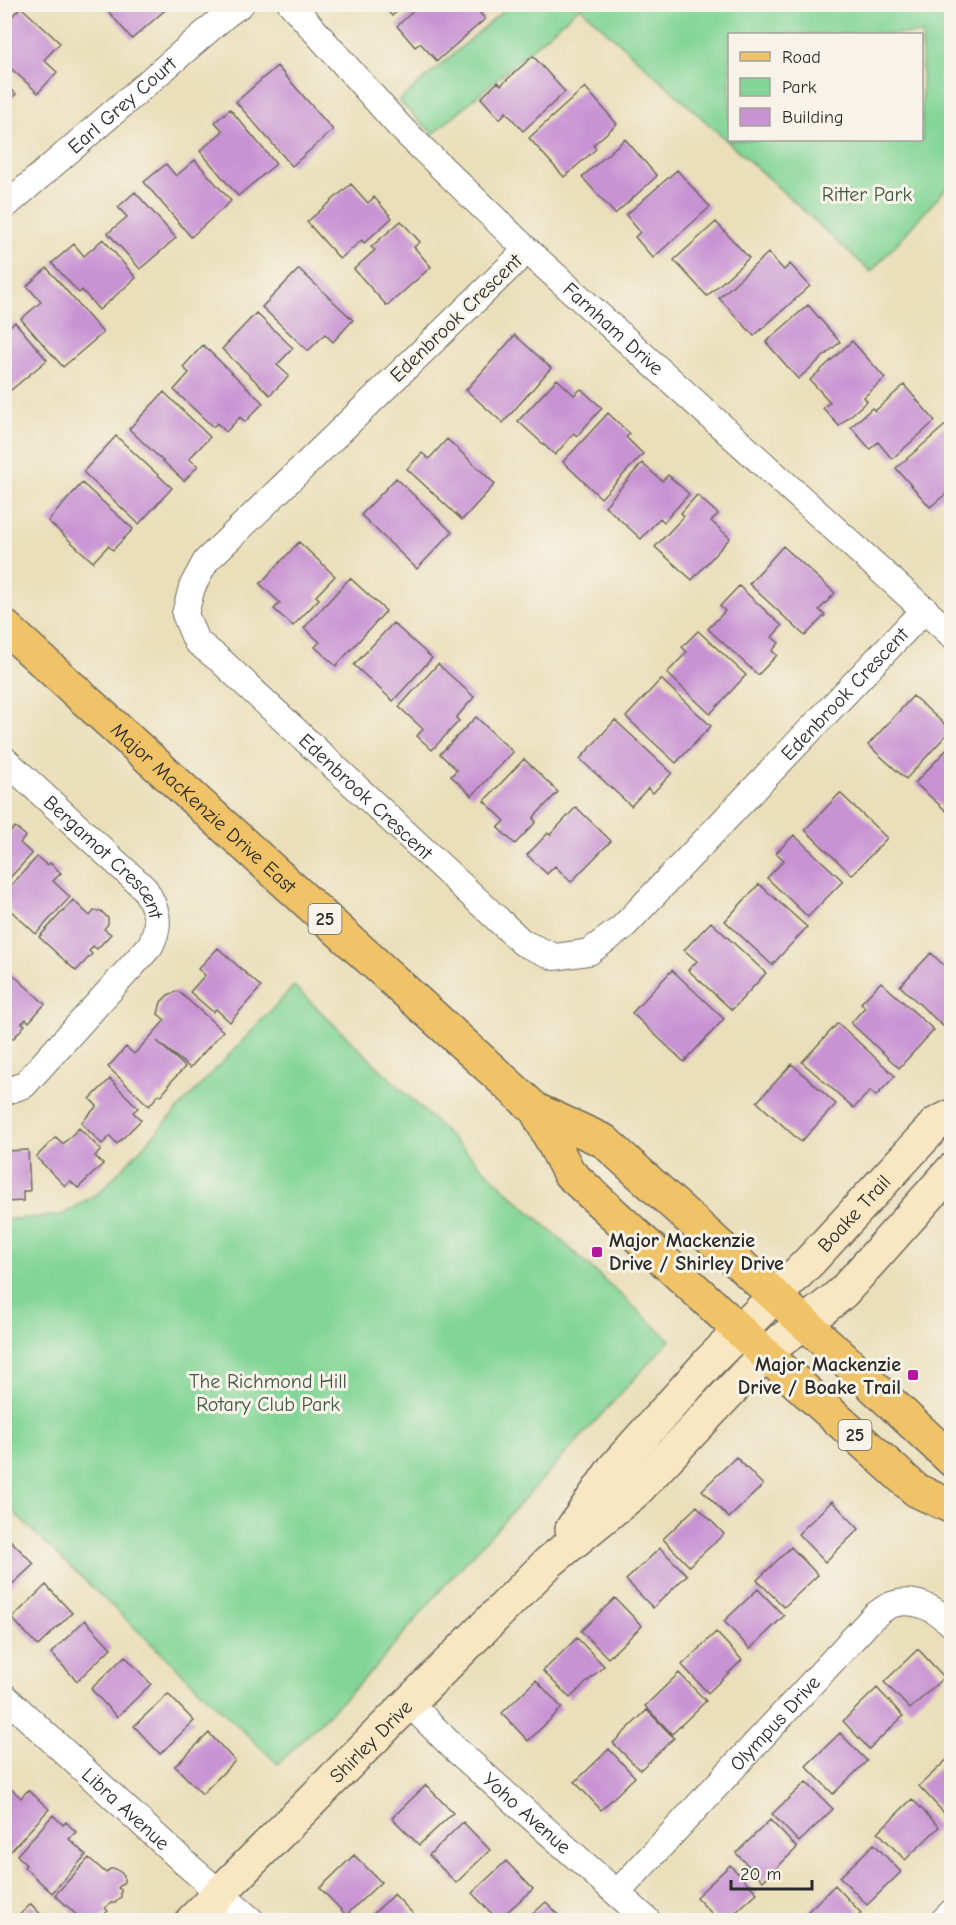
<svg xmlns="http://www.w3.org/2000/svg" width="956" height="1925" font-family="'Comic Neue',sans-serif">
  <rect width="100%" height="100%" fill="#f7f3e8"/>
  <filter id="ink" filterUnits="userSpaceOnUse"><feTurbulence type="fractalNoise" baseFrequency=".0167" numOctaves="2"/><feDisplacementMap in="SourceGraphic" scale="12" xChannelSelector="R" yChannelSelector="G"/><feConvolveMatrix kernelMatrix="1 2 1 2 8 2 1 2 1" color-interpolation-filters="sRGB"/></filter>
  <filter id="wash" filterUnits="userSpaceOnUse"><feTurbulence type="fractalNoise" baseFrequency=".008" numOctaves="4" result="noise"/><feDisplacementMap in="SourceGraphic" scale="24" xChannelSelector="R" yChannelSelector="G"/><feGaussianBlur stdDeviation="1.35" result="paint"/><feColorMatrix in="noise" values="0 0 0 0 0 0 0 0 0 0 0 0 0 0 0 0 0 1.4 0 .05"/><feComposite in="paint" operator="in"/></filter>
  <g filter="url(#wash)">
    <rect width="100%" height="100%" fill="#eadfba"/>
    <!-- green -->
    <path fill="#83d597" stroke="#578061" stroke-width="1.5" fill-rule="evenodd" d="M510,5H951V183L871,272L580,7L433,134L399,101ZM730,34H922V140H730Z
      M294,986L505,1189L670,1340L443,1587L374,1669L278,1764L16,1515L4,1490V1220L62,1215L100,1192Z"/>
    <g id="blocks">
      <!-- building -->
      <path fill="#c893d3" d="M102,4H172L132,39Z
        M382,4H405L392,16Z
        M421,4H472L485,19L437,61L420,43L415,47L397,26Z
        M21,7L60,43L44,60L57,72L38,93L4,62V24Z
        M533,56L565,92L523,131L506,112L500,119L481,98L498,82L501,85Z
        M277,66L333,130L292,166L236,102Z
        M4,84L16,94L4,106Z
        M585,87L617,124L593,145L596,149L564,177L529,138Z
        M230,109L276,164L238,196L200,151L223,131L215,122Z
        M625,139L657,176L615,214L582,177Z
        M195,160L231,201L191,237L144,182L166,164L176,176Z
        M677,170L710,207L653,258L635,237L640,232L626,215Z
        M351,184L368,203L374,197L392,218L364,243L362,240L340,259L307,222Z
        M135,192L176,238L140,269L108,233L127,217L118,207Z
        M401,221L420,242L414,247L431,267L387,306L354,269L375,250L371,247Z
        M716,222L749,258L707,296L674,260Z
        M103,239L136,278L99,310L82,290L79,293L52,263L74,244L84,256Z
        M768,253L784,270L790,264L810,286L754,336L719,298Z
        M47,268L103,333L63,367L21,319L41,302L27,286Z
        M299,269L353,320L333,342L325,334L308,351L262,307Z
        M808,305L840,342L798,379L766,342Z
        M256,313L293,348L277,365L289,376L270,395L222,349Z
        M15,322L47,360L11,390L4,383V331Z
        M515,335L551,368L503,423L466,390Z
        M852,341L885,378L864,397L867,401L839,426L823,408L830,402L810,380Z
        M203,345L263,403L245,422L240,417L226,432L217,423L213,427L174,390L189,373L183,367Z
        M557,379L574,395L581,389L602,408L577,436L574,433L555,455L518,421Z
        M904,385L935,421L892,459L878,442L870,449L851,427L872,408L875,411Z
        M164,392L210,437L189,459L198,466L184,481L129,429Z
        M608,413L630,434L626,437L643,454L601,498L563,462Z
        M949,422L952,425V489L930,507L896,468Z
        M116,436L172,488L139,524L83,472Z
        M447,439L495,484L462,520L407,469L422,453L429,459Z
        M642,463L662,481L668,475L689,494L664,522L660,518L641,539L605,506Z
        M396,478L452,532L417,569L361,515Z
        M82,483L133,529L113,550L108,546L93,562L48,521Z
        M697,495L718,514L711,521L730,538L692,580L655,547L684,516L681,513Z
        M299,542L335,576L316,596L319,599L293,626L274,609L280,603L260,584Z
        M783,546L835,593L819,610L825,615L805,636L749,584Z
        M350,578L386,611L336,666L315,647L320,642L304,628Z
        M739,586L782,626L772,637L779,643L772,651L777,655L758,675L708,629L725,611L720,606Z
        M393,623L432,658L393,701L354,665Z
        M698,631L746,675L710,714L667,673L687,652L682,647Z
        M438,664L474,697L456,718L459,721L432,750L417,736L423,729L399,707Z
        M661,679L711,726L676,763L626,717Z
        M913,696L951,730L906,779L868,745Z
        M476,717L513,752L472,796L451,776L457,770L440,754Z
        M615,720L672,773L653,793L648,788L631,806L580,759Z
        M952,744V816L915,783Z
        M524,759L558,792L533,818L536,822L515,844L498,828L505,821L484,801Z
        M840,793L887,838L852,875L805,830Z
        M576,807L611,841L571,882L555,866L547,874L527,855L548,833L550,835Z
        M15,827L26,836L20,843L32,854L4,884V836L6,837Z
        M794,835L843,881L808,917L767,878L784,860L776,853Z
        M37,857L47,865L50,863L61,873L53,881L70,897L36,934L8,908L11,905L4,900V893Z
        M759,884L807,927L772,965L725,921Z
        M73,900L90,916L94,911H101L108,918V924L104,929L111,934L97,949L93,946L89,951L92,954L76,971L39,937Z
        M711,922L766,973L732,1010L688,970L697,961L684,950Z
        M218,948L261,987L230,1022L216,1009L213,1012L190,992L205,975L198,969Z
        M931,953L952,973V1019L944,1027L900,986Z
        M8,970L45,1004L29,1022L26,1019L22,1023L25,1025L13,1039L7,1035L4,1037V975Z
        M672,970L724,1019L684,1062L632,1013Z
        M881,982L934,1030L899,1068L851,1023L865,1007L861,1003Z
        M178,991L223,1031L190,1068L157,1041L185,1067L168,1085L169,1086L161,1096L159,1094L149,1106L108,1067L126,1047L134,1054L151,1036L165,1020L158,1014L161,1002L168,995Z
        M838,1023L895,1076L876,1096L870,1091L854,1108L802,1062Z
        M792,1064L836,1104L801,1142L757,1102Z
        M110,1079L138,1108L133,1112L141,1120L117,1144L110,1136L102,1144L81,1123L97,1106L90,1099Z
        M79,1128L101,1150L95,1156L103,1164L78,1188L70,1181L65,1186L36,1157L56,1137L63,1144Z
        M28,1150L30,1191H23V1201L4,1202V1151Z
        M736,1457L763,1485L729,1518L702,1490Z
        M832,1501L859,1529L825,1562L798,1534Z
        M697,1506L724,1534L689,1566L663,1539Z
        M7,1537L34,1564L4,1592V1539Z
        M791,1547L818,1575L784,1607L757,1580Z
        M660,1548L687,1575L653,1608L626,1580Z
        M46,1585L72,1613L38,1646L12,1618Z
        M758,1589L784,1616L750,1649L724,1621Z
        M615,1598L642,1626L608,1658L581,1631Z
        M85,1620L111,1648L77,1681L51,1653Z
        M716,1632L742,1660L708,1693L682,1665Z
        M577,1638L604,1666L570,1698L543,1671Z
        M918,1649L944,1677L910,1709L884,1682Z
        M125,1656L151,1684L117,1717L91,1689Z
        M679,1673L706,1701L672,1734L645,1706Z
        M536,1680L562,1708L528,1741L502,1713Z
        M877,1688L903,1716L869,1749L843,1721Z
        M168,1694L194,1721L160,1754L134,1726Z
        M647,1710L674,1738L640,1770L613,1743Z
        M209,1733L235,1761L202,1794L175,1766Z
        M840,1733L867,1761L833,1794L806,1766Z
        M609,1749L635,1777L601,1810L575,1782Z
        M952,1755V1808L945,1814L919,1786Z
        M4,1782L21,1798L28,1790L49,1809L11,1851L4,1845Z
        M806,1782L833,1809L799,1842L772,1814Z
        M426,1785L453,1813L419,1845L392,1818Z
        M912,1799L939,1827L905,1860L878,1832Z
        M53,1815L63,1825L66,1822L76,1832L69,1839L86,1855L52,1893L24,1867L26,1865L17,1855Z
        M770,1820L797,1848L763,1881L736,1853Z
        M463,1822L490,1850L456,1883L429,1855Z
        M874,1844L901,1872L867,1905L840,1877Z
        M354,1855L381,1882L346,1915L320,1888Z
        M89,1858L106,1873L110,1869H116L124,1875V1882L118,1888L121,1890V1897L115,1903H110L105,1908L108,1911L99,1920H82L55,1895Z
        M506,1861L533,1889L498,1920L472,1893Z
        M730,1865L757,1893L727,1920H718L696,1897Z
        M835,1885L861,1913L854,1920H803L801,1918Z
        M394,1894L419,1920H367Z
        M546,1902L564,1920H526Z
        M31,1904L46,1920H14Z"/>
    </g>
  </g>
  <g filter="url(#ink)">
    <use href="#blocks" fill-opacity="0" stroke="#6e6a5d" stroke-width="1.5"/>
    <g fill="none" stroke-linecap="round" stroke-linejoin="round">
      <!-- street casing -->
      <g stroke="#6e6a5d" stroke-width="28">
        <g id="street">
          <path id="s1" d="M291,4L400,127L527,250L952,635"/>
          <path id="s2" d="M4,207L227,14L241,4"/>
          <path id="s3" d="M527,250L206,561L192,587L185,614L196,641L220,660L523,943L555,957L589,952L622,928L925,609"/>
          <path id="s4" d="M4,759L145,889C157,910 162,924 150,946L24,1085L4,1092"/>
          <path id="s5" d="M4,1696L185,1863L251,1920"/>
          <path id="s6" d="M410,1704L454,1748L647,1920"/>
          <path id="s7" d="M617,1893L874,1616C880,1612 887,1605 894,1604C917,1598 935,1609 952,1624"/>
          <path d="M944,1920L952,1912"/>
        </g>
      </g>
      <!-- secondary casing -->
      <g stroke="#6e6a5d" stroke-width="36">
        <g id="secondary">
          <path id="s8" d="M572,1529L614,1468L710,1361L810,1261L936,1124L952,1116"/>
          <path id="s9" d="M193,1920L549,1562L636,1491L765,1354C790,1331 819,1314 844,1291L952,1170"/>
        </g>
      </g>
      <!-- primary casing -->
      <g stroke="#6e6a5d" stroke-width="36">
        <g id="primary">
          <path id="s10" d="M4,626L536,1110L604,1141L831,1347L952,1460"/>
          <path d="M536,1110L569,1173L765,1354L916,1490L952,1507"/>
        </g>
      </g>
      <!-- street -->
      <use href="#street" stroke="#fff" stroke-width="26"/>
      <!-- secondary -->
      <use href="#secondary" stroke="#f9e7c3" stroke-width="33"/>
      <!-- primary -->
      <use href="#primary" stroke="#f0c369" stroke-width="33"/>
    </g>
  </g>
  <!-- markers -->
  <g fill="#b5179e" stroke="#f7f3e8" stroke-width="2">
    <rect x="591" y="1246" width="12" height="12" rx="3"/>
    <rect x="907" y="1369" width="12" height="12" rx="3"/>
  </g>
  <g text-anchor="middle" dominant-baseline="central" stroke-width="6" stroke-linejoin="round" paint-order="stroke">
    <!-- shield labels -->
    <g fill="#f7f3e8" stroke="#686764" stroke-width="1.5">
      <rect x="308.5" y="904" width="33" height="30" rx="4.5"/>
      <rect x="838.5" y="1420" width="33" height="30" rx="4.5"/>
    </g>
    <g font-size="18" font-weight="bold" fill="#2b2b2b">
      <text x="325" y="919">25</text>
      <text x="855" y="1435">25</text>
    </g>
    <!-- street labels -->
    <g font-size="20" fill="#2b2b2b" stroke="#f7f3e8">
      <text stroke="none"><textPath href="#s2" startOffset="156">Earl Grey Court</textPath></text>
      <text transform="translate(456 318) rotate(-44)">Edenbrook Crescent</text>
      <text stroke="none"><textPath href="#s1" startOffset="458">Farnham Drive</textPath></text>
      <text stroke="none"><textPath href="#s3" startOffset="1412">Edenbrook Crescent</textPath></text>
      <text stroke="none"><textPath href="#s3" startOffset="764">Edenbrook Crescent</textPath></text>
      <text stroke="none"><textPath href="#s10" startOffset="270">Major MacKenzie Drive East</textPath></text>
      <text stroke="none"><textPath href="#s4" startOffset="141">Bergamot Crescent</textPath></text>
      <text stroke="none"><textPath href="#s8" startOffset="424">Boake Trail</textPath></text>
      <text stroke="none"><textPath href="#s7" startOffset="232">Olympus Drive</textPath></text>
      <text stroke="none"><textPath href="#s9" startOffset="252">Shirley Drive</textPath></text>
      <text stroke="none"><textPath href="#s5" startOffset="166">Libra Avenue</textPath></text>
      <text stroke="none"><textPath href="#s6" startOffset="160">Yoho Avenue</textPath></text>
    </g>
    <!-- park labels -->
    <g font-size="20" fill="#415646" stroke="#f7f3e8">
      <text x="867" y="194">Ritter Park</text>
      <text x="268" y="1381">The Richmond Hill<tspan x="268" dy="23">Rotary Club Park</tspan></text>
    </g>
    <!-- poi labels -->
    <g font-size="20" font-weight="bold" fill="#2b2b2b" stroke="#f7f3e8" text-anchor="start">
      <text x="609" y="1240">Major Mackenzie<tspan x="609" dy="23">Drive / Shirley Drive</tspan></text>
      <text x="901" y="1364" text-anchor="end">Major Mackenzie<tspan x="901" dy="23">Drive / Boake Trail</tspan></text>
    </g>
  </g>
  <!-- margin -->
  <rect width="956" height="1925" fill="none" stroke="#f7f3e8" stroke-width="24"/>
  <!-- legend -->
  <rect x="728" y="33" width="195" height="108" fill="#f7f3e8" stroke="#a5a39c" stroke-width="1.5"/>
  <rect x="740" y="52" width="30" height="9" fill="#f0c369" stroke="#a5a39c" stroke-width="1.5"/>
  <text x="782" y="63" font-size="18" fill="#2b2b2b">Road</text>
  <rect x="740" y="78" width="30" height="18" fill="#83d597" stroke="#a5a39c" stroke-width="1.5"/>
  <text x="782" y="93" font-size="18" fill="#2b2b2b">Park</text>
  <rect x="740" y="108" width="30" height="18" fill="#c893d3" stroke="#a5a39c" stroke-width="1.5"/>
  <text x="782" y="123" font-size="18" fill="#2b2b2b">Building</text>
  <!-- scale -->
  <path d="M731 1880v9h81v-9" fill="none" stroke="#2b2b2b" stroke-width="3"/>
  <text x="740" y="1880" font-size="18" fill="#2b2b2b" stroke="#f7f3e8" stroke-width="4.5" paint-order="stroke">20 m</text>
</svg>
